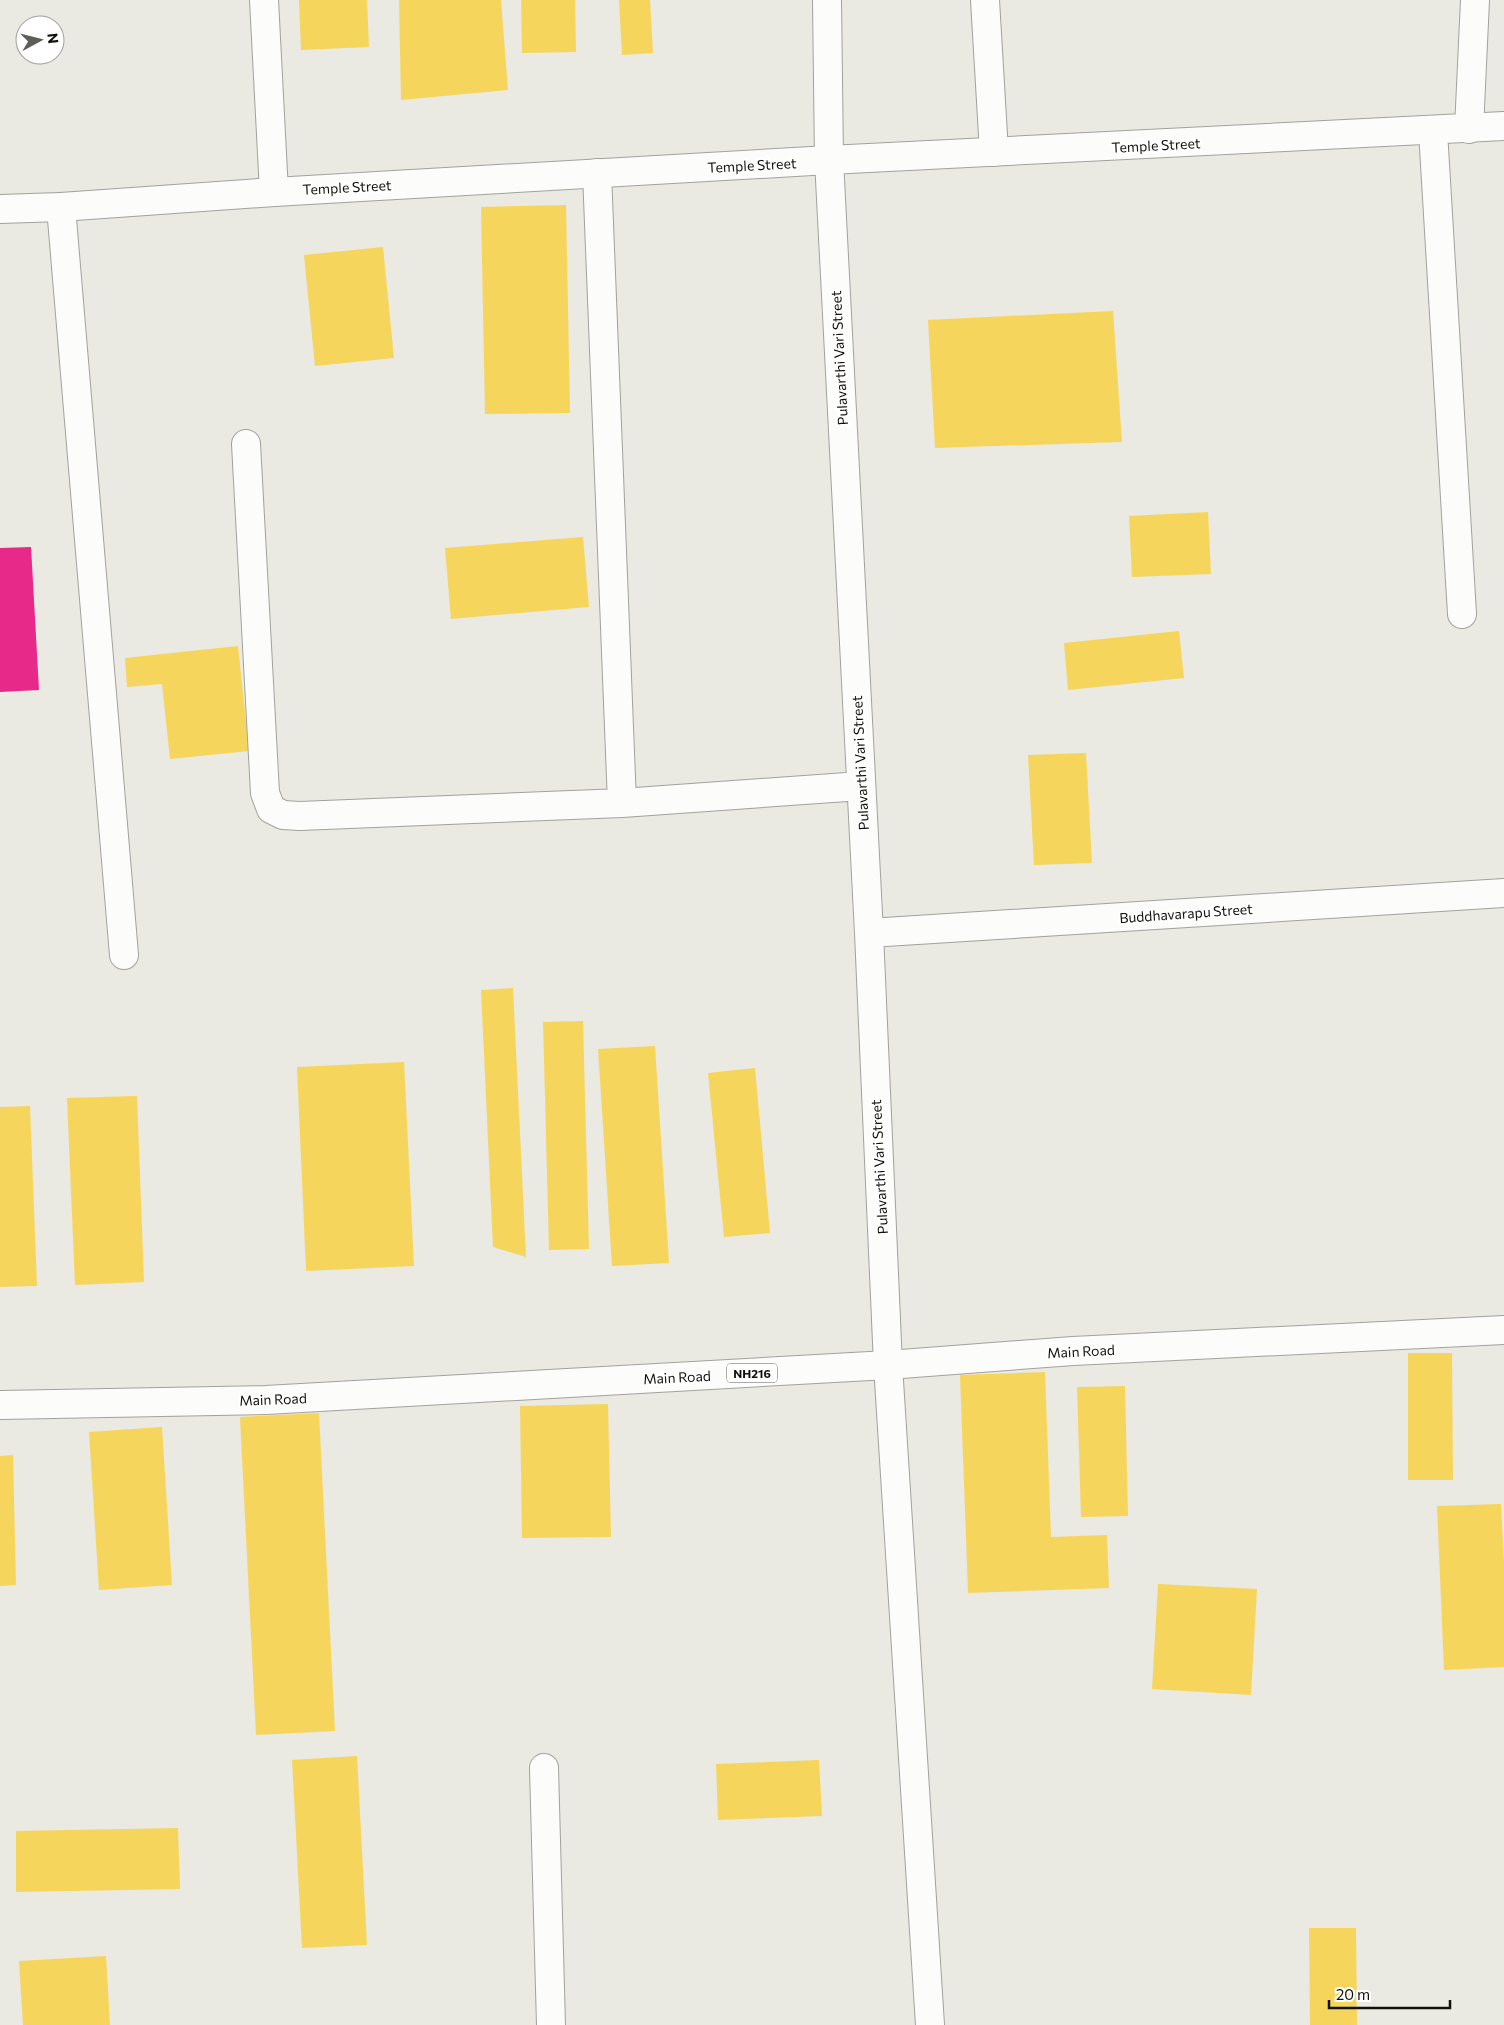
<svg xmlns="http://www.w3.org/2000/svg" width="1504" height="2025" font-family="Commissioner,sans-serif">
  <rect width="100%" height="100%" fill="#eae9e2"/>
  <!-- homes -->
  <path fill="#f6d55c" d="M299,0H367L369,47L301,50Z
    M399,0H501L508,90L401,100Z
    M521,0H575L576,52L522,53Z
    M619,0H650L653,53L622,55Z
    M566,205L570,413L485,414L481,207Z
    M383,247L394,358L315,366L304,255Z
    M1113,311L1122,442L935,448L928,320Z
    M1208,512L1211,574L1132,577L1129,516Z
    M583,537L589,607L451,619L445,548Z
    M1179,631L1184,678L1068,690L1064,643Z
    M238,646L249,751L170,759L162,684L127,687L125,658Z
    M1086,753L1092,863L1034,865L1028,755Z
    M513,988L526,1257L493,1247L481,990Z
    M583,1021L589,1249L549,1250L543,1022Z
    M655,1046L669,1263L612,1266L598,1049Z
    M404,1062L414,1266L306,1271L297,1067Z
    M755,1068L770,1233L724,1237L708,1073Z
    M137,1096L144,1282L75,1285L67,1098Z
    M30,1106L37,1286L0,1287V1107Z
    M1408,1353H1452L1453,1480H1408Z
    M1045,1372L1051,1537L1107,1535L1109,1588L968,1593L960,1375Z
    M1125,1386L1128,1516L1081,1517L1077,1387Z
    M608,1404L611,1537L522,1538L520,1406Z
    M319,1413L335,1731L256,1735L240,1417Z
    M162,1427L172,1585L99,1590L89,1432Z
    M13,1455L16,1585L0,1586V1456Z
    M1501,1504L1504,1563V1667L1444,1670L1437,1506Z
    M1158,1584L1257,1589L1251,1695L1152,1689Z
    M357,1756L367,1945L302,1948L292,1760Z
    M819,1760L822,1816L718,1820L716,1764Z
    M178,1828L180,1889L16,1892V1831Z
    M1309,1928H1356L1357,2025H1310Z
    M106,1956L110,2025H23L19,1961Z"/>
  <!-- health -->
  <path fill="#e7298a" d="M31,547L39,690L0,692V548Z"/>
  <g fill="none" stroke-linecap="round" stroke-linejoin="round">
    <!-- minor casing -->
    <g stroke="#a2a29d" stroke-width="30">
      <path id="minor" d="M264,0L274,192
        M827,0L829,160L869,933L888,1365L930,2025
        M985,0L994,152
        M1469,129L1475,0
        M1433,131L1462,614
        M597,173L622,803
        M61,207L124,955
        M246,444L265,793L271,809L283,815L300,816L622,803L861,786
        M869,933L1504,893
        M544,1768L551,2025"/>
    </g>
    <!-- tertiary casing -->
    <g stroke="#a2a29d" stroke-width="30">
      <path id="tertiary" d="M0,209L61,207L274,192L829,160L1504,126"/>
    </g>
    <!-- trunk casing -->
    <g stroke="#a2a29d" stroke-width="30">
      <path id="trunk" d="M0,1405L266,1400L888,1365L1073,1351L1504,1330"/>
    </g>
    <!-- minor -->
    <use href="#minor" stroke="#fcfcfb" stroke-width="28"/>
    <!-- tertiary -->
    <use href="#tertiary" stroke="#fcfcfb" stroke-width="28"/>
    <!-- trunk -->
    <use href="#trunk" stroke="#fcfcfb" stroke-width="28"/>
  </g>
  <g text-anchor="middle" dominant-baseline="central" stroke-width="5" stroke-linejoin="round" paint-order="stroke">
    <!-- shield labels -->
    <rect fill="#fff" stroke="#595956" stroke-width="1" x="727" y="1363.5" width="50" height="19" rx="4"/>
    <g font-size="12" font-weight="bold" fill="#12120d">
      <text x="752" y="1373">NH216</text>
    </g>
    <!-- street labels -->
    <g font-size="14" fill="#12120d" stroke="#fff">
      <text transform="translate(1156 145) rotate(-3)">Temple Street</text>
      <text transform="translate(752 165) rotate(-3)">Temple Street</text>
      <text transform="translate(347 187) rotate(-3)">Temple Street</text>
      <text transform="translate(839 358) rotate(-93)">Pulavarthi Vari Street</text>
      <text transform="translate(860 763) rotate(-93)">Pulavarthi Vari Street</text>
      <text transform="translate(1186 913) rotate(-4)">Buddhavarapu Street</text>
      <text transform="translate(879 1167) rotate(-93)">Pulavarthi Vari Street</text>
      <text transform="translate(1081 1351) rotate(-3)">Main Road</text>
      <text transform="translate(677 1377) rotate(-3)">Main Road</text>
      <text transform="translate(273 1399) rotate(-2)">Main Road</text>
    </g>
  </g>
  <!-- north arrow -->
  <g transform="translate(40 40) rotate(83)"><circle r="24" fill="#ffffff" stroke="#a0a09e"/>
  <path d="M0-4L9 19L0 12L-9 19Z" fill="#5e5d58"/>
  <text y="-8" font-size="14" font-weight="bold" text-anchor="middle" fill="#12120d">N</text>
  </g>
  <!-- scale -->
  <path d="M1329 2000v8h121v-8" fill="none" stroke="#12120d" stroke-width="2.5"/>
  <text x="1336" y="2000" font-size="15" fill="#12120d" stroke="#ffffff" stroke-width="4" paint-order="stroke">20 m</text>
</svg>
